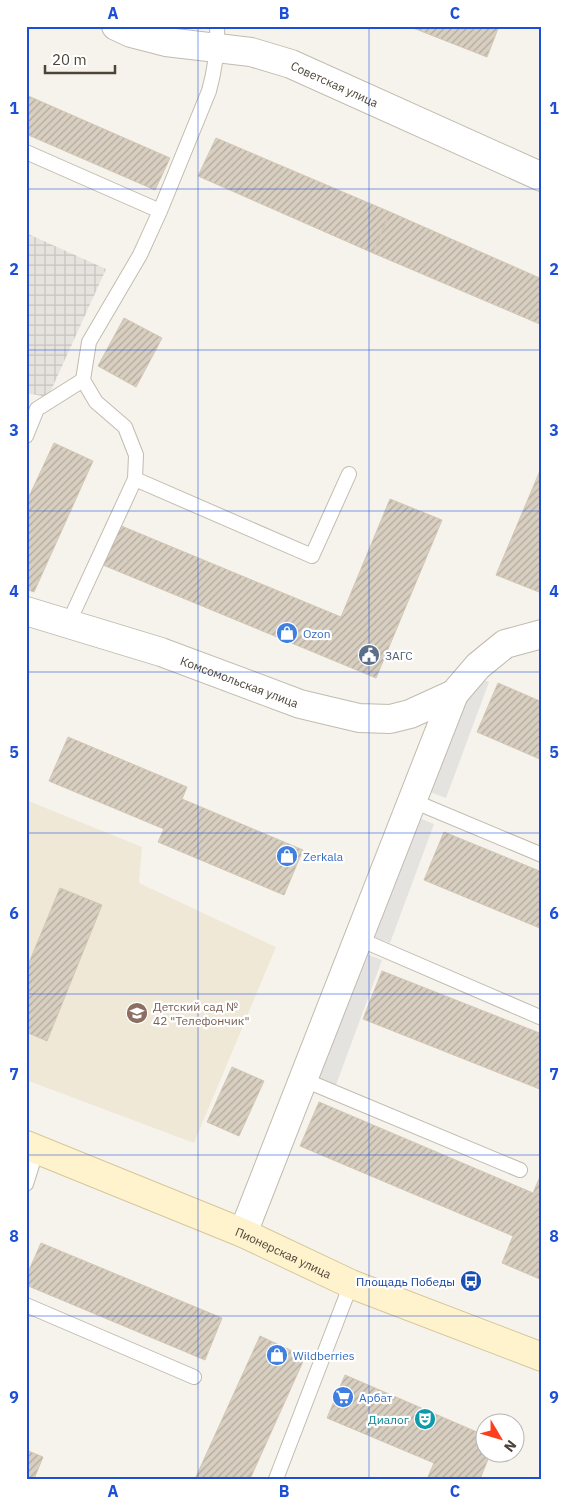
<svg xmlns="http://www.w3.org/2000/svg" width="568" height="1505" font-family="'IBM Plex Sans',sans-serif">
  <defs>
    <pattern id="industrial-grid" width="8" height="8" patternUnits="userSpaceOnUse" patternTransform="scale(1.25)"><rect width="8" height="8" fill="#e6e2dd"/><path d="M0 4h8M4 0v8" fill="none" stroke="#c7c3be"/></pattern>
    <pattern id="building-hatch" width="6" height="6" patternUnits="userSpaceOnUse" patternTransform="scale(1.25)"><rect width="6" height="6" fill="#d8cfc1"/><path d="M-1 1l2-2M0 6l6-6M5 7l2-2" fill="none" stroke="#b1aa9e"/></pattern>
  </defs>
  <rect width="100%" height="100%" fill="#f6f3ec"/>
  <!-- industrial -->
  <path fill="url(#industrial-grid)" d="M26,233L106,269L48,397L26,393Z"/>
  <!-- education -->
  <path fill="#efe8d6" d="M26,800L142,847L139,883L276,947L194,1143L26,1080Z"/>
  <!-- parking -->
  <path fill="#e5e3e0" d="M465,673L489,682L446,798L422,789Z
    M414,816L434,824L390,943L369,935Z
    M361,952L382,960L336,1085L314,1077Z"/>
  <!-- building -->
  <path fill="url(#building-hatch)" stroke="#d3c7b4" d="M408,26H499L487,57Z
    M26,95L170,158L155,190L26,134Z
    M216,138L390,212L373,253L198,176Z
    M390,212L542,279V325L373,253Z
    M124,318L162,338L136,387L98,366Z
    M54,443L93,461L34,592L26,589V503Z
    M542,466V586L539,592L496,575Z
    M390,499L442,520L376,678L103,565L119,525L341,617Z
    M498,683L542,702V760L477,732Z
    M68,737L187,787L182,799L303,850L284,895L158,842L164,829L49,781Z
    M444,832L542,872V929L424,880Z
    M60,888L102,905L47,1041L26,1032V970Z
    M382,971L542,1034V1090L363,1019Z
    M232,1067L264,1081L239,1136L207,1122Z
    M319,1102L533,1193L542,1172V1280L502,1263L513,1236L300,1146Z
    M41,1243L222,1318L205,1360L26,1285V1277Z
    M260,1336L305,1357L250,1479H195Z
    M345,1375L486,1436V1452H491L480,1479H427L434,1463L327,1418Z
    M26,1450L43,1457L34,1479H26Z"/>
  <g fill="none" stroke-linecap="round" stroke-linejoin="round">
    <!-- lane casing -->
    <g stroke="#c2bbae" stroke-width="16">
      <path id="lane" d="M26,152L160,211
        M26,436L37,409L83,380
        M135,479L312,556L349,474
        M68,624L135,479L136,455L125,427L96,402L83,380L89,342L140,255L160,211L209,91C215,69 218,49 217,26
        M413,801L542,855
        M359,939L542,1018
        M302,1079L520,1170
        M26,1184L37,1149
        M26,1305L194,1377
        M276,1479L351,1284"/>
    </g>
    <!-- street casing -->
    <g stroke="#c2bbae" stroke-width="30">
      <g id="street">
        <path id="s1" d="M116,26L131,33L166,42L251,52L291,64L542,177"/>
        <path id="s2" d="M26,611L161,652L300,704L359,718L390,719L410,714L454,694"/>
        <path d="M243,1233L454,694L478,666L505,644L542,634"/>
      </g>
    </g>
    <!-- secondary casing -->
    <g stroke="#d6c79b" stroke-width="30">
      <g id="secondary">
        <path id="s3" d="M26,1145L243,1233L351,1284L542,1357"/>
      </g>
    </g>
    <!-- lane -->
    <use href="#lane" stroke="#fff" stroke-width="14"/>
    <!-- street -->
    <use href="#street" stroke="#fff" stroke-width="28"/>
    <!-- secondary -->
    <use href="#secondary" stroke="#fff3cd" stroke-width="28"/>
  </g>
  <!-- grid -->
  <path fill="none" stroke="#1d4ed8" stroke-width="1" stroke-opacity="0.55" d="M198,26V1479M369,26V1479M26,189H542M26,350H542M26,511H542M26,672H542M26,833H542M26,994H542M26,1155H542M26,1316H542"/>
  <!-- icons -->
  <defs>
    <g id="shop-disc" transform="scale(1.125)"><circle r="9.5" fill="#3f7fe0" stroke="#fff"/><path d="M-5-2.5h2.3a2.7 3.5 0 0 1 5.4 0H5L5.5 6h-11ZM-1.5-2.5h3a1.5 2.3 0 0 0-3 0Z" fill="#fff"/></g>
    <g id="civic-disc" transform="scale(1.125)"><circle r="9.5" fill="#5c6f8a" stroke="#fff"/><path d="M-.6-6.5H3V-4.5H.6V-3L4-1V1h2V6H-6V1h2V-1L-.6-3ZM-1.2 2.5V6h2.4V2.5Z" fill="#fff"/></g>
    <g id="school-disc" transform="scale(1.125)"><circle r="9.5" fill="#8d6e63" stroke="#fff"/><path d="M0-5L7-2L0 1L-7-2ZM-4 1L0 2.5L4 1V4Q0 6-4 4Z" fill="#fff"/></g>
    <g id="bus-disc" transform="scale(1.125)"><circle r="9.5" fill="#1a4fb4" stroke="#fff"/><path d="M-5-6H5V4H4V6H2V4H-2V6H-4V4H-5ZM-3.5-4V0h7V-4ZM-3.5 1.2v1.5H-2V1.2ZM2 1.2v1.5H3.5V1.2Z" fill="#fff"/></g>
    <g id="supermarket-disc" transform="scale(1.125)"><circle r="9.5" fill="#3f7fe0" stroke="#fff"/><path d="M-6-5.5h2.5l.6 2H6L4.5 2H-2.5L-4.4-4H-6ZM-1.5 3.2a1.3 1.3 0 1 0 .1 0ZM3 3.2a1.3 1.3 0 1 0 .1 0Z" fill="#fff"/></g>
    <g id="theatre-disc" transform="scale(1.125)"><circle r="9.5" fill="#0f9aa8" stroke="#fff"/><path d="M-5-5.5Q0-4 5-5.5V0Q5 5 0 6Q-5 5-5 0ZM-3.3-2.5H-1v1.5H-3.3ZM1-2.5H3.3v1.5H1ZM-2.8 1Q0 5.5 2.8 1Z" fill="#fff"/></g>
  </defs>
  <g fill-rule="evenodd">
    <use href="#shop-disc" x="287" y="633"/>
    <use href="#civic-disc" x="369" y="655"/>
    <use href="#shop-disc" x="287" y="856"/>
    <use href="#school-disc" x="137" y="1013"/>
    <use href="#bus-disc" x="471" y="1281"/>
    <use href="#shop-disc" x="277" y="1355"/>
    <use href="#supermarket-disc" x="343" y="1397"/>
    <use href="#theatre-disc" x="425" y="1419"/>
  </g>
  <g text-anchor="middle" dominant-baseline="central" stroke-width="4.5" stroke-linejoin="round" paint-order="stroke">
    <!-- street labels -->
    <g font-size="12" fill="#4b4439" stroke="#fff">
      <text stroke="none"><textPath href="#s1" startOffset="228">Советская улица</textPath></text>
      <text stroke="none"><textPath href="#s2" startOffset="225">Комсомольская улица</textPath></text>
      <text stroke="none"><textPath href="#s3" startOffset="279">Пионерская улица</textPath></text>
    </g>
    <!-- shop labels -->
    <g font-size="12" fill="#366cbe" stroke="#fff" text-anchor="start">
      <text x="303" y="633">Ozon</text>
      <text x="303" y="856">Zerkala</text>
      <text x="293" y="1355">Wildberries</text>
      <text x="359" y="1397">Арбат</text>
    </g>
    <!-- service labels -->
    <g font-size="12" fill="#4e5e75" stroke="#fff" text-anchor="start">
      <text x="385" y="655">ЗАГС</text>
    </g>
    <!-- education labels -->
    <g font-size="12" fill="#785e54" stroke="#fff" text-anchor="start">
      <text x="153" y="1006">Детский сад №<tspan x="153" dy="14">42 "Телефончик"</tspan></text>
    </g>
    <!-- transit labels -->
    <g font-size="12" fill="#164399" stroke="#fff" text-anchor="end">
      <text x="455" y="1281">Площадь Победы</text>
    </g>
    <!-- culture labels -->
    <g font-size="12" fill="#0d838f" stroke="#fff" text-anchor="end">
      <text x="409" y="1419">Диалог</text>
    </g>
  </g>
  <!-- border -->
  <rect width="568" height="1505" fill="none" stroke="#ffffff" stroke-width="55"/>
  <!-- north arrow -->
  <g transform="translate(500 1438) rotate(128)"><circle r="24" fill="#ffffff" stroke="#b7b4b0"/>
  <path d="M0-4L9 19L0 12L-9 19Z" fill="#fc3f1d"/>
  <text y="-8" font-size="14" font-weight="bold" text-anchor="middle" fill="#4b4439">N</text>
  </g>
  <!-- scale -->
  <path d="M45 65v8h70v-8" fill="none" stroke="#4b4439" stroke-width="2.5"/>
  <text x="52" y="65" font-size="15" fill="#4b4439" stroke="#ffffff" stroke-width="4" paint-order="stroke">20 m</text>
  <rect x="28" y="28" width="512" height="1450" fill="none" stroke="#1d4ed8" stroke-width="2"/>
  <g font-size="16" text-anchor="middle" font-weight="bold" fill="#1d4ed8">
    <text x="113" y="19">A</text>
    <text x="284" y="19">B</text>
    <text x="455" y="19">C</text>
    <text x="14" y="114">1</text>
    <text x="554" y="114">1</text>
    <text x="14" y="275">2</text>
    <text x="554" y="275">2</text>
    <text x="14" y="436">3</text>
    <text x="554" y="436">3</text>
    <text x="14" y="597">4</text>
    <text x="554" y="597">4</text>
    <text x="14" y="758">5</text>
    <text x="554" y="758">5</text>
    <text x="14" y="919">6</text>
    <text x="554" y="919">6</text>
    <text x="14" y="1080">7</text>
    <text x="554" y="1080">7</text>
    <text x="14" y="1242">8</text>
    <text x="554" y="1242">8</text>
    <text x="14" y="1403">9</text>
    <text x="554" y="1403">9</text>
    <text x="113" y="1497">A</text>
    <text x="284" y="1497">B</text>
    <text x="455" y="1497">C</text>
  </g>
</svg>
